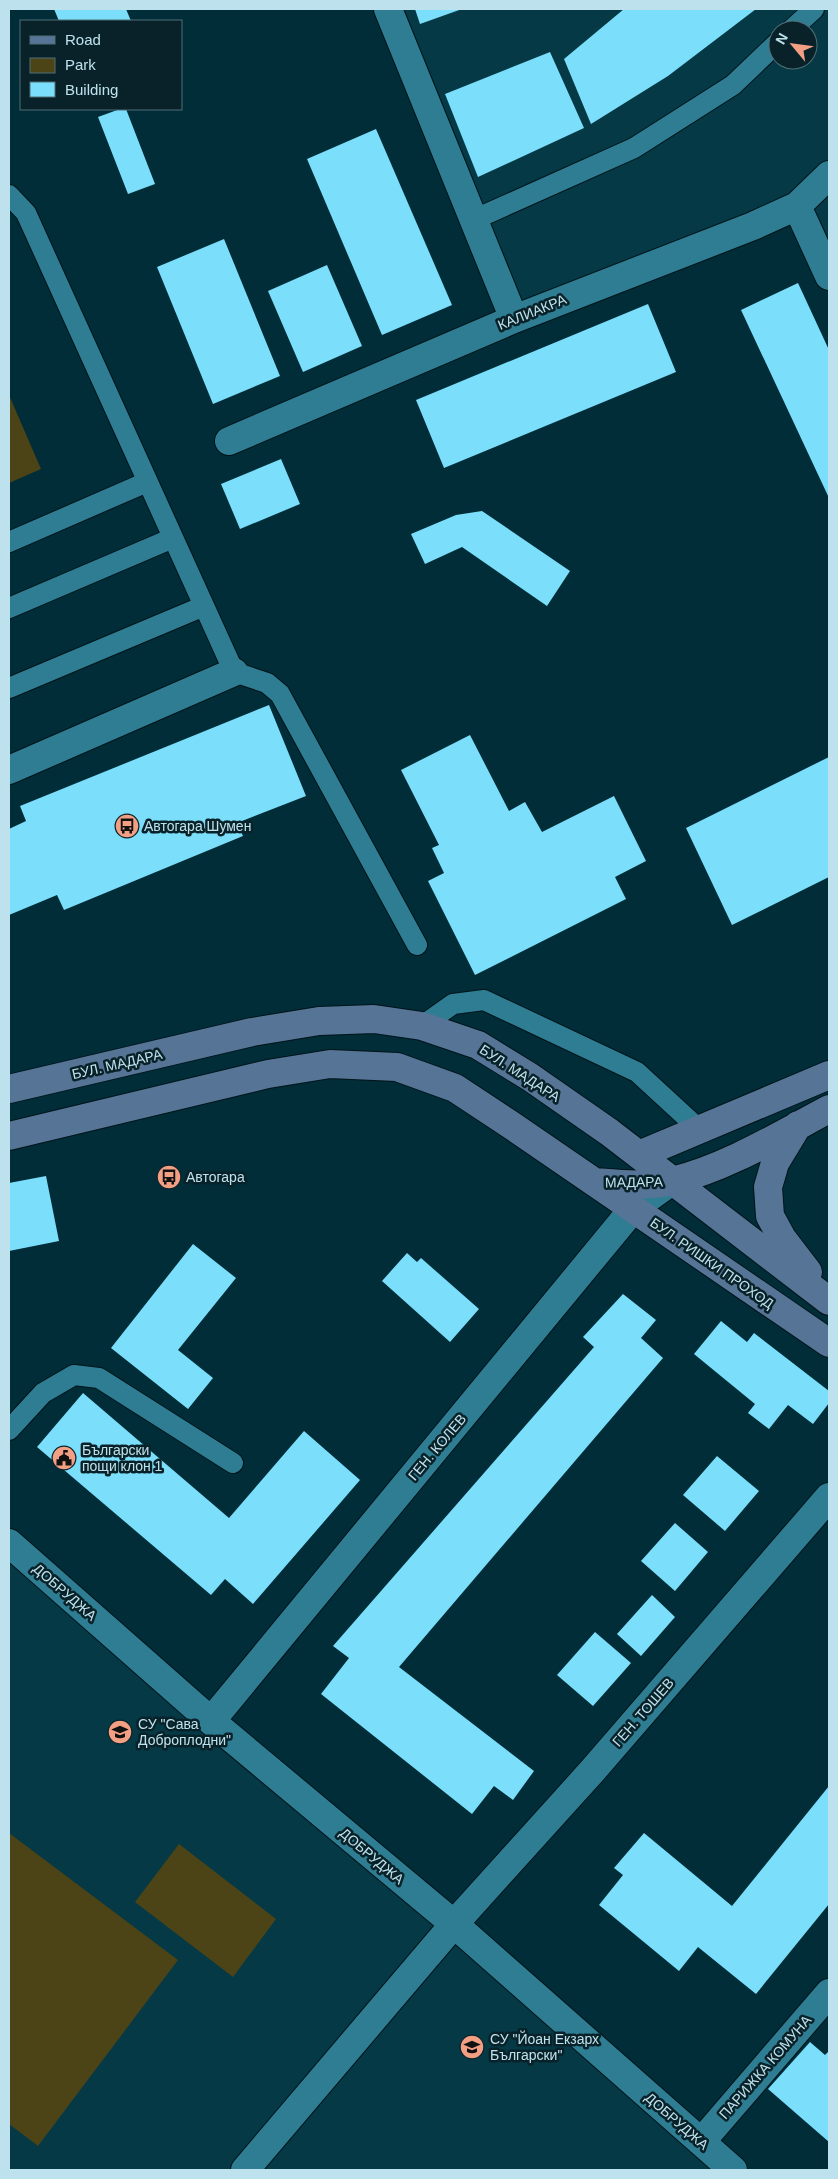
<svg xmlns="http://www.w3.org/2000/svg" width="838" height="2179" font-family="Arial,sans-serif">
  <rect width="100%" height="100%" fill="#012d38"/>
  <!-- built -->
  <path fill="#053945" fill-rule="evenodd" d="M388,9H829V276L797,206L514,319ZM778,30H808V60H778Z
    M9,1539L735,2170H9Z"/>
  <!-- green -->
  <path fill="#4c4416" d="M9,395L41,469L9,483Z
    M9,1833L178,1960L38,2146L9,2124Z
    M179,1844L276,1919L233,1977L135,1902Z"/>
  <!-- building -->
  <path fill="#7bdefa" d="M54,9H126L131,21H59Z
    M415,9H462L420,24Z
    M624,9H756L668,76L591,124L564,59Z
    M550,52L584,128L478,177L445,94Z
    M120,109H126L155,184L128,194L98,117Z
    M376,129L452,305L382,335L307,159Z
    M224,239L280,376L213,404L157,267Z
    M327,265L362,346L303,372L268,291Z
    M798,283L829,350V498L741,310Z
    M648,304L676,372L444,468L416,400Z
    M281,459L300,504L240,529L221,484Z
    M482,511L570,571L547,606L462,547L425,564L411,534L456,515Z
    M269,705L306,796L237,823L243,836L64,910L57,895L9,915V829L26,821L20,806Z
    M470,735L509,811L525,802L542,832L614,796L646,861L615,877L626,899L475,975L428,881L444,873L432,848L439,845L401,770Z
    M829,757V877L732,925L686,828Z
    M46,1176L59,1241L9,1251V1183Z
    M193,1244L236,1278L178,1350L213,1378L188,1409L111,1348Z
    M407,1253L417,1262L421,1258L479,1309L450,1342L382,1281Z
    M623,1294L656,1320L641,1338L663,1358L399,1667L534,1771L513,1800L494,1786L472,1814L321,1694L349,1658L333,1646L594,1347L583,1337Z
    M721,1321L747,1342L754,1333L829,1391V1403L813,1424L788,1405L769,1429L748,1413L755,1404L694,1354Z
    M83,1393L229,1518L304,1431L360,1480L253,1604L225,1579L211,1595L37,1447Z
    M717,1456L759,1491L725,1531L683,1495Z
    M675,1523L708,1552L675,1591L641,1561Z
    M652,1595L675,1617L641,1656L617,1634Z
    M595,1632L631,1663L593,1706L557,1675Z
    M829,1786V1904L756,1994L698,1947L679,1971L599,1905L623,1875L614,1868L644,1833L732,1906Z
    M810,2042L825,2055L829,2051V2142L768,2089Z"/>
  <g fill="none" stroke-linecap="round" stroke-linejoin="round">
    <!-- lane casing -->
    <g stroke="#00141a" stroke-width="22">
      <path id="lane" d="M791,30L814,9
        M9,195L26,213L234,672L267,683L280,694L417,945
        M473,220L634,148L733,85L778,42
        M9,542L147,482
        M9,608L173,538
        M9,688L204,606
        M422,1026L453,1004L484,1000L637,1072L700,1130
        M9,1430L43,1393L74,1375L99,1378L233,1463"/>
    </g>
    <!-- street casing -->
    <g stroke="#00141a" stroke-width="30">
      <path id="street" d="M388,9L514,319
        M797,206L829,276
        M229,441L514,319L753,226L797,206L829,175
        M9,770L234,672
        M9,1543L211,1721L454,1924L733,2170
        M211,1721L633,1209L672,1181
        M701,2142L829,1993
        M245,2170L454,1924L593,1770L829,1497"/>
    </g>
    <!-- secondary casing -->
    <g stroke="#00141a" stroke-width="30">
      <path id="secondary" d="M9,1089L252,1032L319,1021L374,1019L422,1026L478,1045L530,1077L609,1132L829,1301
        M798,1125L775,1163L768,1187L770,1216L782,1238L808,1272
        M9,1136L268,1074L330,1064L397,1067L455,1088L511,1125L829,1343
        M639,1155L829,1075
        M595,1182C620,1184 648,1187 672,1181C726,1168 780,1135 829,1109"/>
    </g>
    <!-- lane -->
    <use href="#lane" stroke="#2e7d92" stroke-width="20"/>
    <!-- street -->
    <use href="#street" stroke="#2e7d92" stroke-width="28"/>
    <!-- secondary -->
    <use href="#secondary" stroke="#567495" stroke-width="28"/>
  </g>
  <!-- icons -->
  <defs>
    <g id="bus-disc" transform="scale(1.25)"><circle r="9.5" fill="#f39f84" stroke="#092229"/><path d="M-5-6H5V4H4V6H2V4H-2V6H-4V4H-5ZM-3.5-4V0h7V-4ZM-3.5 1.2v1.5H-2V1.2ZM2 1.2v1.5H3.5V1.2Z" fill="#111"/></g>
    <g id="civic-disc" transform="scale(1.25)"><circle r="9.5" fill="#f39f84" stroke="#092229"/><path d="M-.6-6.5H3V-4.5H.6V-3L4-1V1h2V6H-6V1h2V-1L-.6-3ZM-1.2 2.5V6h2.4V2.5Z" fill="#111"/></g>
    <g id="school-disc" transform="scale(1.25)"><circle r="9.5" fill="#f39f84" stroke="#092229"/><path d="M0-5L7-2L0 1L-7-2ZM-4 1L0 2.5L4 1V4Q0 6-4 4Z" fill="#111"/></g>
  </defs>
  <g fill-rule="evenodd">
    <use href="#bus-disc" x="127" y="826"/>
    <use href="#bus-disc" x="169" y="1177"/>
    <use href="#civic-disc" x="64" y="1458"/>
    <use href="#school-disc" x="120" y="1732"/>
    <use href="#school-disc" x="472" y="2047"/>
  </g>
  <g text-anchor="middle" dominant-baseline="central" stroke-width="5" stroke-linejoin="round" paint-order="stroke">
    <!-- street labels -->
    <g font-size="14" fill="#bee2ed" stroke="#092229">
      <text transform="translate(532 312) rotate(-22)">КАЛИАКРА</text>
      <text transform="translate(117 1064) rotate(-13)">БУЛ. МАДАРА</text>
      <text transform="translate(520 1073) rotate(33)">БУЛ. МАДАРА</text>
      <text transform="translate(634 1182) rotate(-1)">МАДАРА</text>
      <text transform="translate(712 1263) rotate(35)">БУЛ. РИШКИ ПРОХОД</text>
      <text transform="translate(437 1447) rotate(-50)">ГЕН. КОЛЕВ</text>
      <text transform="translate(65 1592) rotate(41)">ДОБРУДЖА</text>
      <text transform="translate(643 1712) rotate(-49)">ГЕН. ТОШЕВ</text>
      <text transform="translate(372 1856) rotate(40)">ДОБРУДЖА</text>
      <text transform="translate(765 2067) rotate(-49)">ПАРИЖКА КОМУНА</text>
      <text transform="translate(677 2121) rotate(41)">ДОБРУДЖА</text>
    </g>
    <!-- poi labels -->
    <g font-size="14" fill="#bee2ed" stroke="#092229" text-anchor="start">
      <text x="144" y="826">Автогара Шумен</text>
      <text x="186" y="1177">Автогара</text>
      <text x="82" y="1450">Български<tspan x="82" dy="16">пощи клон 1</tspan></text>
      <text x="138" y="1724">СУ "Сава<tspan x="138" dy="16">Доброплодни"</tspan></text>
      <text x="490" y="2039">СУ "Йоан Екзарх<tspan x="490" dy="16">Български"</tspan></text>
    </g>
  </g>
  <!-- border -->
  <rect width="838" height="2179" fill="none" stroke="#bee2ed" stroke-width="20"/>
  <!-- legend -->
  <rect x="20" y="20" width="162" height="90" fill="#092229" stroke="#516f77"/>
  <rect x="30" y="36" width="25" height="8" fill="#567495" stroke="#516f77"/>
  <text x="65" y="45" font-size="15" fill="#bee2ed">Road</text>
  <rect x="30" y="58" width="25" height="15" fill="#4c4416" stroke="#516f77"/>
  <text x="65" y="70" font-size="15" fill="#bee2ed">Park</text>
  <rect x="30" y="82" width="25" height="15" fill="#7bdefa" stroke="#516f77"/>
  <text x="65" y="95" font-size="15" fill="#bee2ed">Building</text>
  <!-- north arrow -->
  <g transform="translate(793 45) rotate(299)"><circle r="24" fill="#092229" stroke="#516f77"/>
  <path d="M0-4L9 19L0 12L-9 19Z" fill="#f39f84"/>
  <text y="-8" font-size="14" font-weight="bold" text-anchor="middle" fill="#bee2ed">N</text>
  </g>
</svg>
